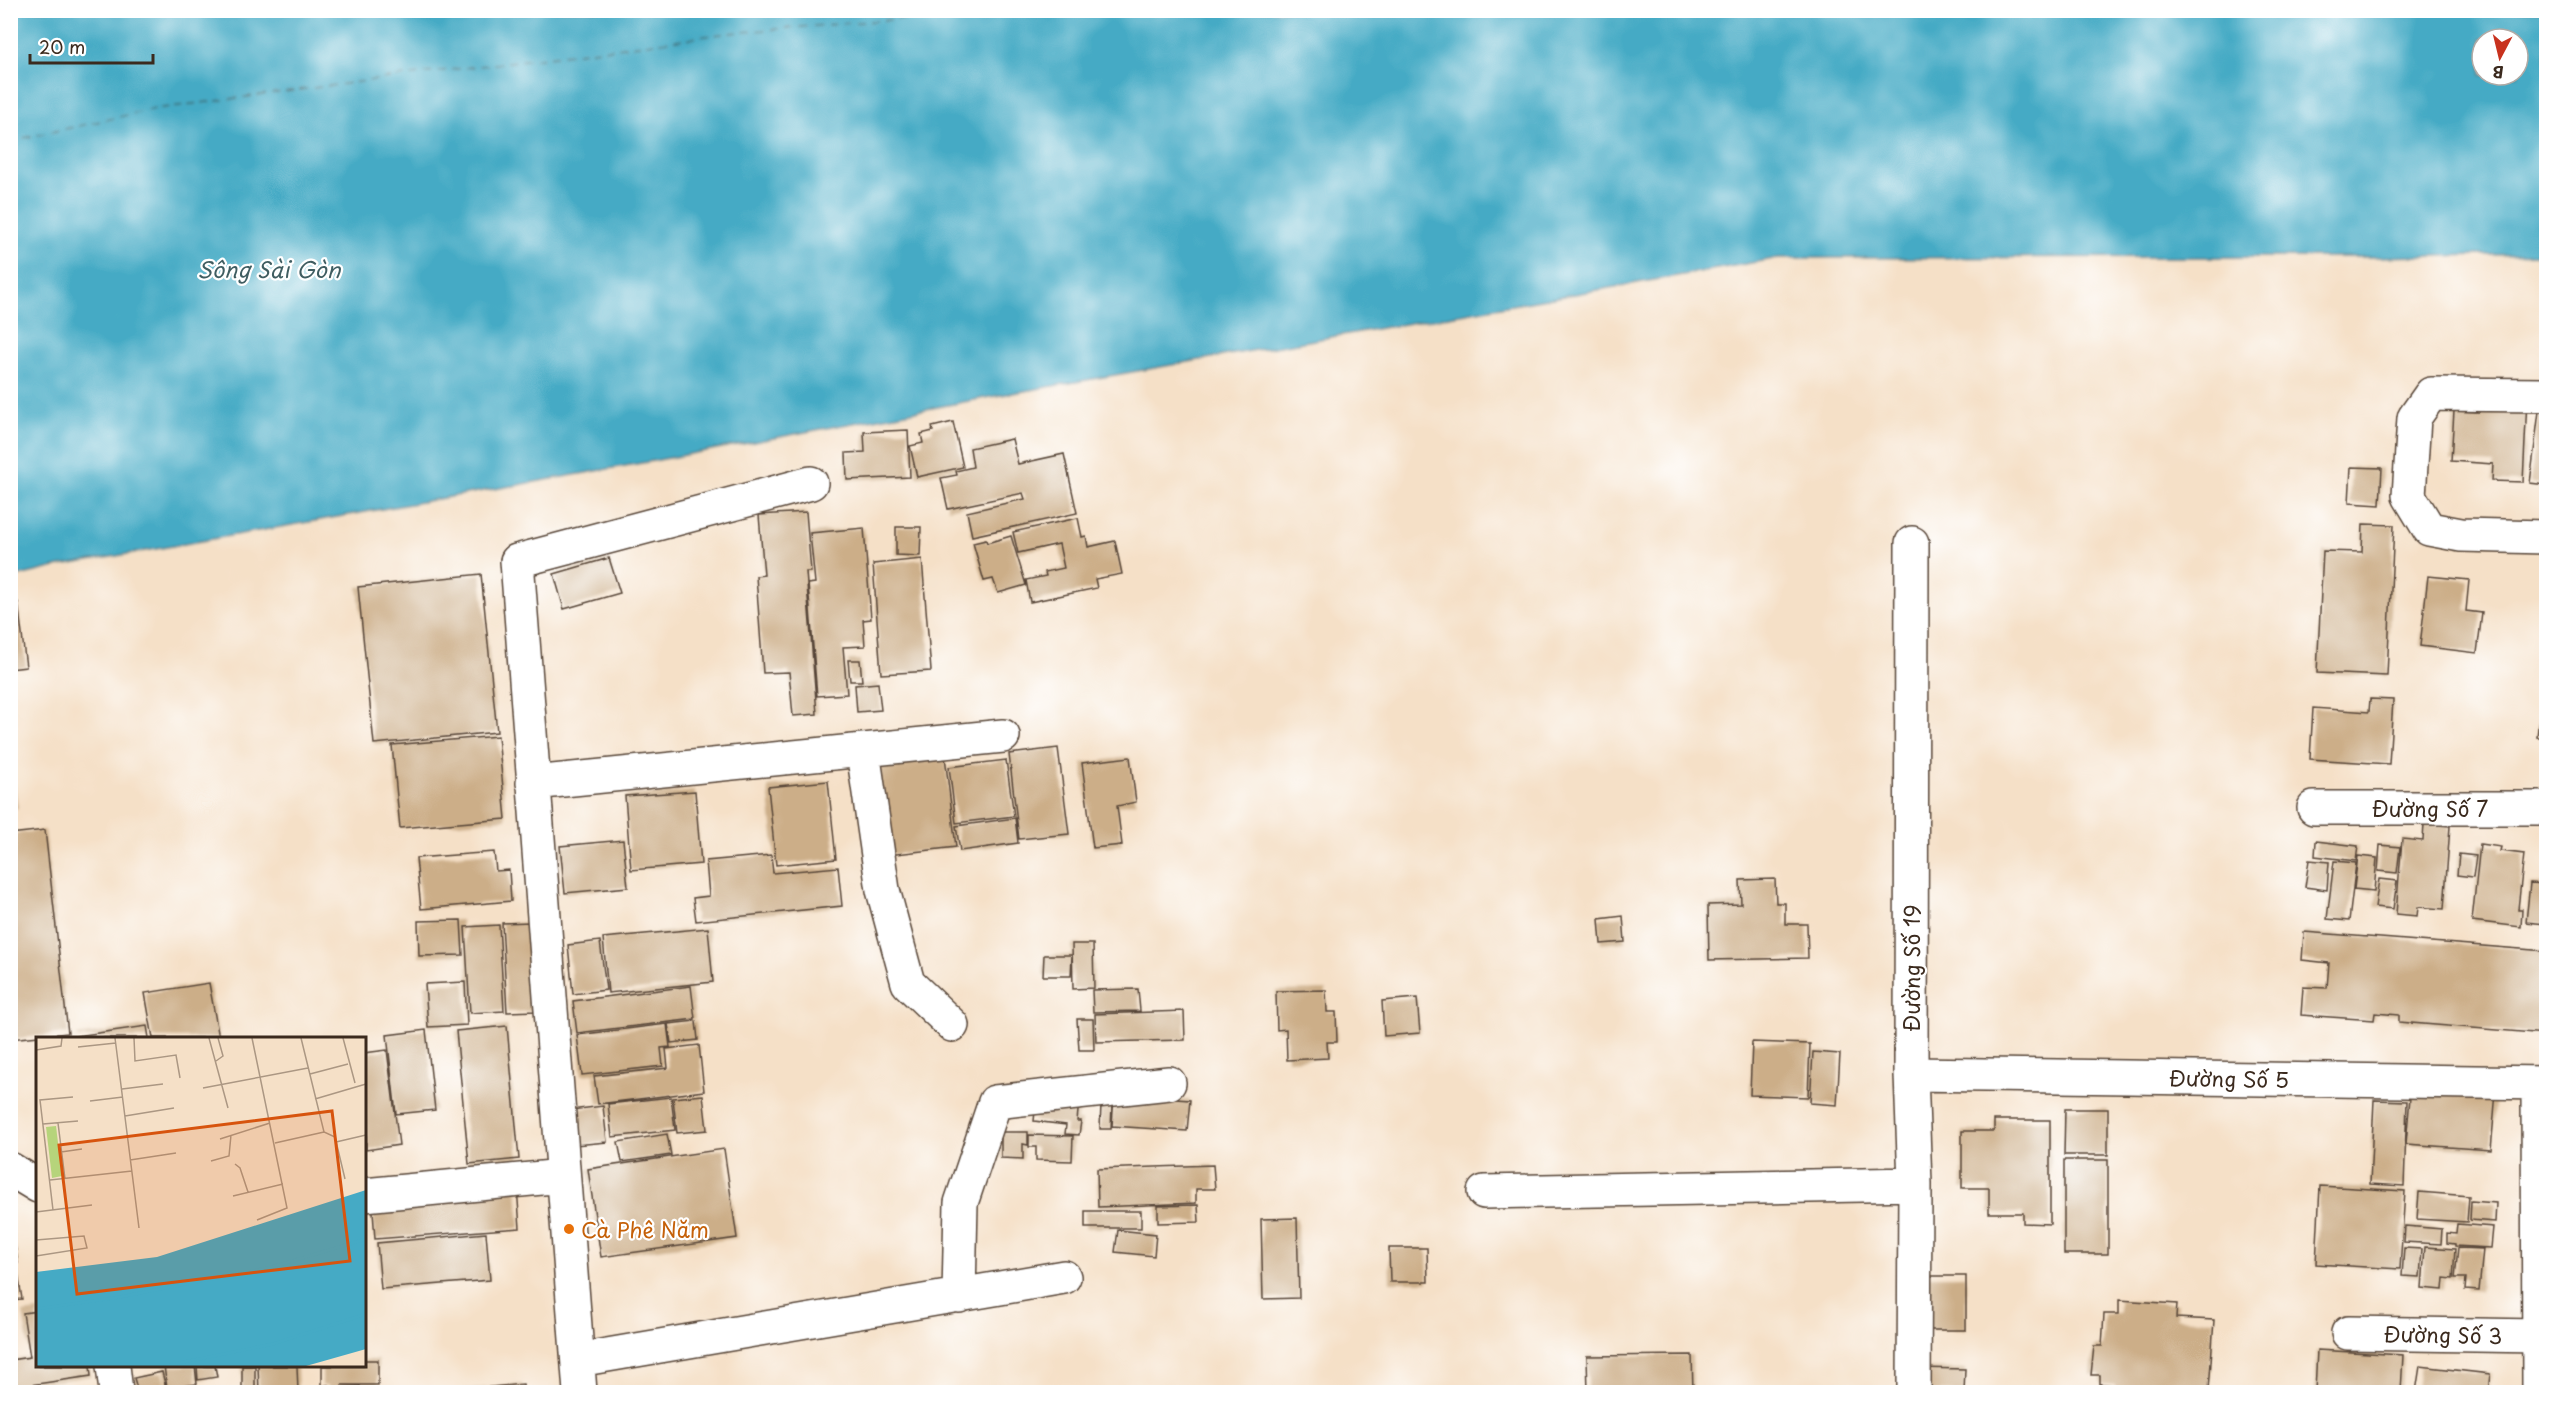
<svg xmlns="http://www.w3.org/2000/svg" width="2557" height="1403" font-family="'Playpen Sans',sans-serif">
  <rect width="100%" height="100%" fill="#fff"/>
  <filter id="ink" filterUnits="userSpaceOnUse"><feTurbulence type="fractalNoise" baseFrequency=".0167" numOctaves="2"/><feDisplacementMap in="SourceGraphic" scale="12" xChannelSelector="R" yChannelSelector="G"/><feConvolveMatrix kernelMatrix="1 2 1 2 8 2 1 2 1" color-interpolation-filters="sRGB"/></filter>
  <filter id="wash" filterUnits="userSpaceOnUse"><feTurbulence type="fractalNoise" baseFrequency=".008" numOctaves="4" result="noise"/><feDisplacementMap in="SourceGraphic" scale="24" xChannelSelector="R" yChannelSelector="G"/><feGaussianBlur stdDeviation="1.35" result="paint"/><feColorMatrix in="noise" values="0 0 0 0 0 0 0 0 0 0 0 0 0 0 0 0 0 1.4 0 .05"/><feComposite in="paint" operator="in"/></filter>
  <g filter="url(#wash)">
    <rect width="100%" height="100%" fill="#f5e0c7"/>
    <!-- water -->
    <path fill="#45aac5" stroke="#406a72" stroke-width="1.5" fill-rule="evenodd" d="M11,10L2546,11V254L2371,257L1779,258L990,397L653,461L60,566L11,578ZM2482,39H2518V75H2482Z"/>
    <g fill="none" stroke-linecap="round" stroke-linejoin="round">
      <!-- ferry -->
      <path stroke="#3f5d61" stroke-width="1.5" stroke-dasharray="8 6" stroke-linecap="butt" d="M10,141L155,109L729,33L1008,10"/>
    </g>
    <g id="blocks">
      <!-- building -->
      <path fill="#ccae88" d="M2480,397L2527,399L2523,482L2492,481L2493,464L2451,461L2454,411L2479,412Z
        M2540,403L2546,404V485L2530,483Z
        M953,422L963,467L917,477L910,446L923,443L921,434L933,431L932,427Z
        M908,430L910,477L847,480L846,453L865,452L864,432Z
        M1012,439L1018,464L1064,454L1077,513L972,536L967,512L1025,499L1023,493L948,509L941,478L957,475L956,471L973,467L970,448Z
        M2351,467L2382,468L2380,505L2349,503Z
        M806,512L811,572H806L817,714L793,716L789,672L763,673L756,576L764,575L759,515Z
        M1078,518L1082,537L1086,536L1088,547L1115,541L1122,574L1095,579L1097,588L1030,602L1026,580L1046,576L1045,572L1064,568L1059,544L1018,553L1013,532Z
        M2363,524L2394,525L2387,676L2317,673L2323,551L2362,552Z
        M896,527H921L920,556L896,555Z
        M864,528L871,619L863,620L865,646L843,647L847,694L817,696L808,584L815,583L810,533Z
        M1011,536L1026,585L998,593L993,579L984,581L973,543L986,540L987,543Z
        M609,558L620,593L564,609L554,574Z
        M922,559L931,671L881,674L873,564Z
        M481,574L497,732L374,744L358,587Z
        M2428,576L2469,580L2466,611L2482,613L2477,653L2420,646Z
        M18,602L26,667L10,669V603Z
        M2545,622H2546V649H2542Z
        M848,660H860L862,681H850Z
        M2545,666H2546V737H2537Z
        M878,683L881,710L857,712L855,685Z
        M2370,699L2393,700L2389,764L2310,759L2313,708L2369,712Z
        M498,736L506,819L400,828L392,745Z
        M944,748L956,847L888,855L876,756Z
        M1058,748L1069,834L1019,839L1009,754Z
        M1130,757L1136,802L1117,806L1122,845L1093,848L1082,763Z
        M10,758L18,808L10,809Z
        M1006,760L1014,816L956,823L949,767Z
        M828,781L836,859L776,865L768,787Z
        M695,791L701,864L631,870L625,796Z
        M1015,818L1018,843L960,851L956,826Z
        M2424,824L2450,826L2444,909L2418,907L2417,916L2396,914L2402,839L2423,841Z
        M45,830L68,1033L10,1039V834Z
        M623,840L628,887L565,893L560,846Z
        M2316,841L2358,846L2356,861L2315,856Z
        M2480,844L2501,847L2500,851L2524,854L2518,909H2522L2521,927L2472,921Z
        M2380,845L2400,847L2397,873L2378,871Z
        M494,852L496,871L509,870L511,901L421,909L416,858Z
        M2459,854L2476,856L2473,877L2457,875Z
        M771,855L773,873L838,867L842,906L696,921L693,898L709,896L706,861Z
        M2358,856L2377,858L2374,891L2354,889Z
        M2309,860L2329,862L2327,890L2305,887Z
        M2334,861L2356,863L2349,921L2327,919Z
        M1775,879L1776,903H1785V924H1807L1808,958L1709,960L1708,905L1741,904L1740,880Z
        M2379,879L2397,881L2393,909L2375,907Z
        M2530,883L2546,884V924L2526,922Z
        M1623,916L1625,942L1601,944L1599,919Z
        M461,920L463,955L419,956L418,921Z
        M531,922L537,1011L507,1012L502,923Z
        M499,925L504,1011L470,1013L465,927Z
        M708,928L713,982L608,993L603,938Z
        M2304,932L2546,951V1034L2399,1022V1015L2375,1013L2374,1020L2301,1015L2303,987L2327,988L2329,963L2302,960Z
        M600,941L606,990L573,994L568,945Z
        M1072,944H1093L1094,988L1073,989Z
        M1044,955H1072L1071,976H1043Z
        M465,982L467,1025L428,1027L425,984Z
        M209,983L219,1038H153L145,993Z
        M691,986L695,1019L577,1033L573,1001Z
        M1138,989L1140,1011L1093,1012L1092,990Z
        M1326,990L1327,1012H1336L1337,1042H1327L1328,1058L1287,1060L1286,1029L1277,1030L1276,991Z
        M1417,998L1420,1033L1384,1036L1382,1001Z
        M1184,1011L1185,1040L1096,1042L1095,1014Z
        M1077,1019H1093L1094,1050H1079Z
        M696,1021L698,1040L671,1043L668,1024Z
        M667,1024L670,1047L661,1048L663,1066L582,1075L577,1035Z
        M147,1026L149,1038H77V1036Z
        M507,1026L519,1159L469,1164L456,1031Z
        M426,1030L435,1110L396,1114L387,1035Z
        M1752,1042L1810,1044L1808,1097L1750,1095Z
        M699,1045L704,1091L598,1104L594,1076L668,1068L666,1049Z
        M387,1050L399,1145L366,1150L364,1053Z
        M1813,1052L1840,1054L1837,1105L1810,1103Z
        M2411,1086L2496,1092L2491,1150L2406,1144Z
        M703,1095L707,1130L677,1133L673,1098Z
        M1114,1095L1190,1100L1187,1131L1112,1126Z
        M671,1097L675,1130L612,1137L608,1104Z
        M2374,1100L2407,1101L2404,1186L2370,1184Z
        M1079,1101L1077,1121H1081L1079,1135L1065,1134L1066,1125L1034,1121L1035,1111Z
        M1101,1104H1112L1111,1129H1100Z
        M603,1106L607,1142L575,1145L571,1110Z
        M2065,1109H2108V1155H2064Z
        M1994,1120H2050V1224L2023,1223V1213H1989V1188H1962V1131H1994Z
        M1001,1132H1028V1145L1023,1144V1159L1001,1158Z
        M667,1134L671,1155L622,1162L618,1142Z
        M1029,1135L1073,1136L1072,1161L1036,1160V1147H1029Z
        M724,1149L737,1238L601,1257L588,1169Z
        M2064,1160H2108V1254H2064Z
        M1213,1165L1215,1189H1196V1203L1098,1207L1097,1169Z
        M2320,1186L2405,1191L2400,1269L2316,1264Z
        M517,1187L520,1228L375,1239L372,1198Z
        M2419,1192L2469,1196L2467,1222L2417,1219Z
        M2471,1201L2496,1203L2495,1222L2470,1220Z
        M1198,1205L1199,1222L1158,1223V1206Z
        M1085,1211H1141V1228H1085Z
        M1297,1218L1299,1298L1263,1299L1261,1219Z
        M2457,1224L2493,1227L2491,1248L2455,1246V1244L2447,1243V1233L2456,1234Z
        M2405,1226L2442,1229L2441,1244L2404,1242Z
        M1118,1230L1156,1234L1154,1256L1115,1252Z
        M486,1233L490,1280L381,1289L377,1243Z
        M13,1234L18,1263L10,1264V1235Z
        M2425,1247L2455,1249L2453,1279L2444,1278L2443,1290L2422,1288Z
        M1389,1248H1427L1428,1282H1390Z
        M2404,1248L2422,1249L2420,1277L2402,1276Z
        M2458,1248L2483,1249L2479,1291L2465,1290L2466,1278H2455Z
        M17,1267L22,1299L10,1300V1268Z
        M1918,1276H1966V1330H1917Z
        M2119,1300L2177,1304L2176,1318L2214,1320L2209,1390L2148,1387V1392H2116V1385L2100,1384V1375H2091L2094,1346H2102L2104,1314H2119Z
        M38,1311V1366H90L91,1376L10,1388V1360L30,1357L23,1313Z
        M2317,1350L2403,1355L2401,1392H2315Z
        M1692,1355L1693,1392H1588L1587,1356Z
        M364,1360H378V1385H341L360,1386V1392H328V1385L322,1386V1366H364Z
        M164,1366H195L197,1384L167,1388Z
        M197,1366H215L217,1377L198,1380Z
        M242,1366H255V1390H242Z
        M258,1366H297L298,1392H259Z
        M2420,1366L2490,1374L2488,1392H2416Z
        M1919,1368L1965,1369L1964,1392H1918Z
        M162,1372L167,1392H138L134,1378Z
        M523,1384L524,1392H451V1391Z"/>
    </g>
  </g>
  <g filter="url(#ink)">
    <use href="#blocks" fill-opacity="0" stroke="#574537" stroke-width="1.5"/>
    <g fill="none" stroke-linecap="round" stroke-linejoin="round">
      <!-- minor casing -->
      <g stroke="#574537" stroke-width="36">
        <path id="minor" d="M2546,395L2431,394L2414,418L2409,496L2429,529L2461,535L2546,537
          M1912,543L1911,1074L1915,1184L1914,1392
          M863,751L883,890L908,983L952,1025
          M533,783L1003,736
          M2314,808H2546
          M1911,1074L2546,1083
          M2538,1083L2539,1392
          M10,1169L38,1186
          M1484,1192L1915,1184
          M364,1195L563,1176
          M959,1296L961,1203L995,1102L1169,1083
          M2348,1333L2539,1336
          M578,1360L1064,1277
          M113,1366L116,1392
          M580,1392L517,561L811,483"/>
      </g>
      <!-- minor -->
      <use href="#minor" stroke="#fff" stroke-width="33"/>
    </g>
  </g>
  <!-- markers -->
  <circle fill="#e8710a" stroke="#fff" stroke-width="2" cx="569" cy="1229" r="6"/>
  <g text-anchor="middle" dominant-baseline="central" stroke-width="4.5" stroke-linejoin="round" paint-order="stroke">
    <!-- street labels -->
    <g font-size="21" fill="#3b2a1e" stroke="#fff">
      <text x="2430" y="808">Đường Số 7</text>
      <text transform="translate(1911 968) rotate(-90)">Đường Số 19</text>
      <text transform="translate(2229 1078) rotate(1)">Đường Số 5</text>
      <text transform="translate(2443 1334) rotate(1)">Đường Số 3</text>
    </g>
    <!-- food labels -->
    <g font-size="21" fill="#c56008" stroke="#fff" text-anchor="start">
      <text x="581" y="1229">Cà Phê Năm</text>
    </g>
    <!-- water labels -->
    <g font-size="22" font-style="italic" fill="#3f5d61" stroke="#fff">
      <text x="269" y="268">Sông Sài Gòn</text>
    </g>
  </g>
  <!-- overview -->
  <g transform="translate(36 1037)">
    <rect width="330" height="330" fill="#f5e0c7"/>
    <path d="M20,89L26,139L16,141L10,90Z" fill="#b6d47b"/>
    <path d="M330,153V312L270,329H0V235L121,220Z" fill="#45aac5"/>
    <path fill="none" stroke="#45aac5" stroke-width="3" d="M0,272L84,260L236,230L330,202M128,329L237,307L330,277"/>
    <path fill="none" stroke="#ab9783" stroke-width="1.5" d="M79,1L103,191M98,1L99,24L140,18L144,41M173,1L192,71M216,1L251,171L221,183M265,1L288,95L299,100L309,142M307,1L319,46M42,10L80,6M0,13L25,9L26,1M180,24L187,19L182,1M274,37L312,27M167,51L272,31M86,52L127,47M279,62L330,47M54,64L87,60M89,79L138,71M22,86L29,142M7,87L42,84M184,102L234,86M300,105L330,98M239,106L288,95M25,115L46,112M94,123L140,116M175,124L193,119L195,98M199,127L204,131L212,155M14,143L96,134M197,159L247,147M17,173L4,63L37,60M0,175L56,168M0,203L48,199L51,211L0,219"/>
    <path fill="#d7540e" fill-opacity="0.15" stroke="#d7540e" stroke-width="3" d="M296,74L314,224L41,257L23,108Z"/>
    <rect width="330" height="330" fill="none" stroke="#3b2a1e" stroke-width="3"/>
  </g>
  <!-- margin -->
  <rect width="2557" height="1403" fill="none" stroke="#fff" stroke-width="36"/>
  <!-- north arrow -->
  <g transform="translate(2500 57) rotate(187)"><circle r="28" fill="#ffffff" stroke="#b1aaa5" stroke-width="1.5"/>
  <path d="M0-4.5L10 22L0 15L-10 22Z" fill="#c8321e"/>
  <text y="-9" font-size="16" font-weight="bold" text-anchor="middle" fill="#3b2a1e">B</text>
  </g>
  <!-- scale -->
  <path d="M30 54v9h123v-9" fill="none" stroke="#3b2a1e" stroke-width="3"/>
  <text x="39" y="54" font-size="18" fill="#3b2a1e" stroke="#ffffff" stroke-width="4.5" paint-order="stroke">20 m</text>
</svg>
